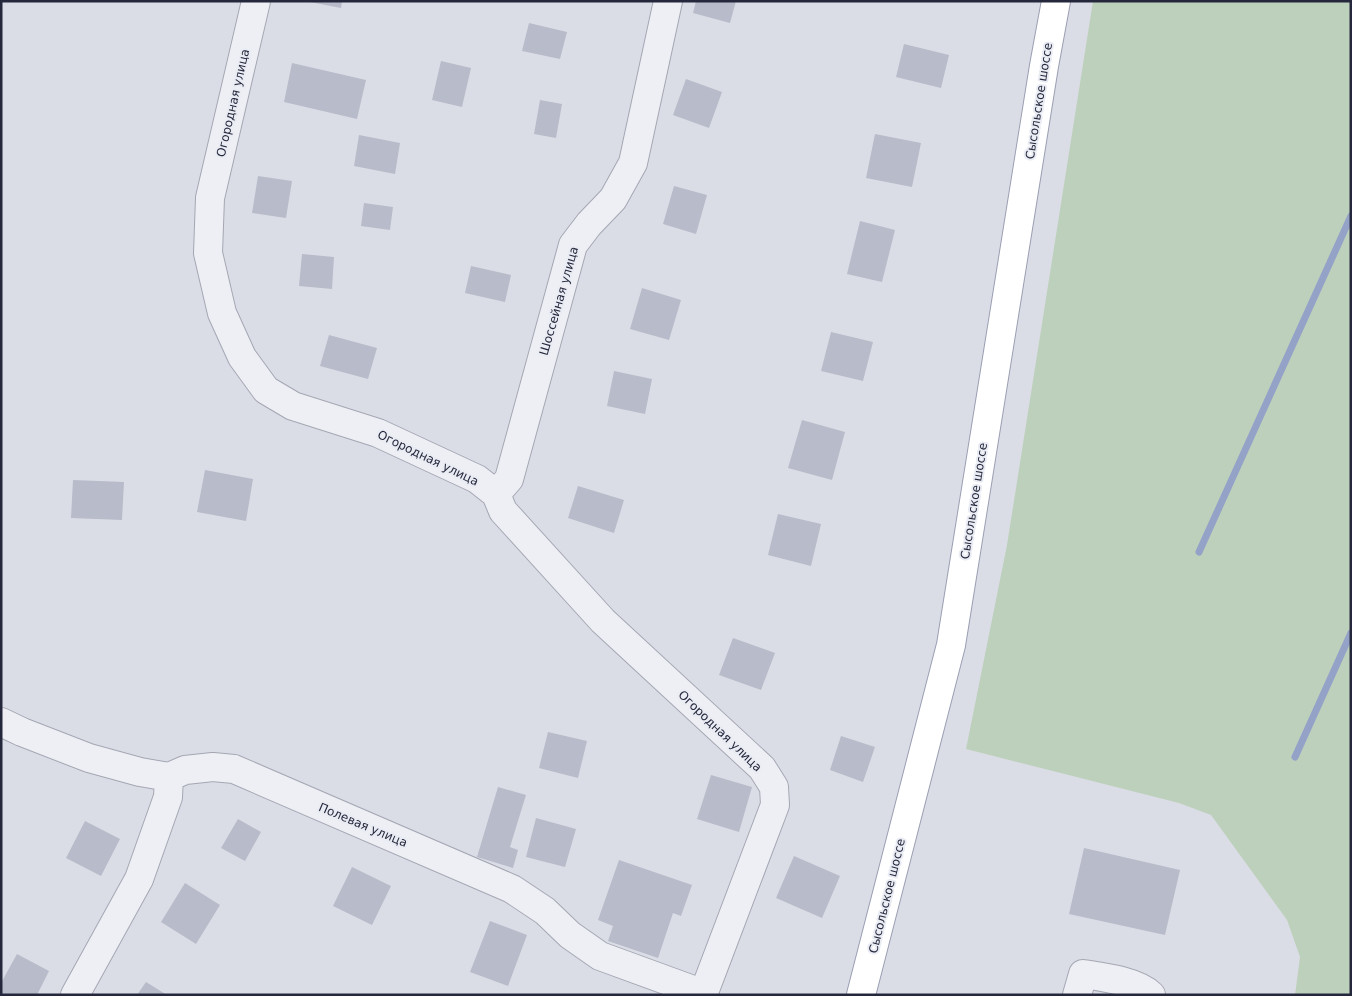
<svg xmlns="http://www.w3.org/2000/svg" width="1352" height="996" font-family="'DejaVu Sans',sans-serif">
  <rect width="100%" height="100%" fill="#dbdde6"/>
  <!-- green -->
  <path fill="#bdd0bc" d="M1093,1H1351V995H1295L1300,957L1287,920L1211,815L1179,803L966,749L1007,545Z"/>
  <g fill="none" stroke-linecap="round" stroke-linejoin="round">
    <!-- stream -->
    <path stroke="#95a2c7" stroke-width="7" d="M1199,552L1351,216
      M1295,757L1351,633"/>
  </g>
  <!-- building -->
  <path fill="#b8bbc9" d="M311,1H342L341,8L310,2Z
    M696,1H736L730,23L693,13Z
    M529,23L567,32L560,59L522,51Z
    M904,44L949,55L941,88L896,77Z
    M441,61L471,68L462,107L432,100Z
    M292,63L366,80L357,119L284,102Z
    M686,79L722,92L709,128L673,115Z
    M540,100L562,104L556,138L534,134Z
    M875,134L921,143L912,187L866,178Z
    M359,135L400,143L395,174L354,166Z
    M258,176L292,181L286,218L252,213Z
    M674,186L707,195L696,234L663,224Z
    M364,203L393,207L390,230L361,226Z
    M860,221L895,230L882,282L847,274Z
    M302,254L334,257L332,289L299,286Z
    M471,266L511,275L505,302L465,293Z
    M642,288L681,300L669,340L630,329Z
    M831,332L873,342L863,381L821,371Z
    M329,335L377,348L368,379L320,366Z
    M614,371L652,379L645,414L607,406Z
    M802,420L845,432L832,480L788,468Z
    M205,470L253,479L246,521L197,512Z
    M73,480L124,482L122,520L71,518Z
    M578,486L624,500L614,533L568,518Z
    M778,514L821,524L811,566L768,555Z
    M733,638L775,653L761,690L719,675Z
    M548,732L587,741L578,778L539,768Z
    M841,736L875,747L863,782L830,770Z
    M711,775L752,787L739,832L697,819Z
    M498,787L526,795L510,847L518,850L513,868L477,857Z
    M536,818L576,829L565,867L526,857Z
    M238,819L261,832L245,861L221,848Z
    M85,821L120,839L101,876L66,858Z
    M1084,848L1180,870L1165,935L1069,914Z
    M794,856L840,876L822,918L776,898Z
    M619,860L692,885L681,916L673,913L658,958L608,941L613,926L598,920Z
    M352,867L391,886L372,925L333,906Z
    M185,883L220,905L196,944L161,922Z
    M490,921L527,935L508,986L470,972Z
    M17,954L49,971L37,995H3L1,994V983Z
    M146,982L167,995H137Z"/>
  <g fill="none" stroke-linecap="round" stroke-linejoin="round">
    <!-- minor casing -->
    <g stroke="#a4a7b3" stroke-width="30">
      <path id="minor" d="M256,1L210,198L208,253L222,313L242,357L266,390L293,406L378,433L477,479L496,494L503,511L603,621L762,768L774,787L775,805L703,995
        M496,494L509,479L573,245L589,224L613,199L633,163L668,1
        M1,722L22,732L89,758L140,772L169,777L185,770L213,767L234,769L512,889L545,911L570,935L600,956L704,994
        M75,995L139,879L168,797L169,777
        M1077,995L1083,974C1102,977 1137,981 1151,995"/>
    </g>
    <!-- major casing -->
    <g stroke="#9a9fb2" stroke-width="30">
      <path id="major" d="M861,995L951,645L1044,66L1056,1"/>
    </g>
    <!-- minor -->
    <use href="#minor" stroke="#eeeff4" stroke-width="28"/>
    <!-- major -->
    <use href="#major" stroke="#fff" stroke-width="28"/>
  </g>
  <g text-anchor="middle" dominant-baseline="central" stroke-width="4" stroke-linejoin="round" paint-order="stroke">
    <!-- street labels -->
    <g font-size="12" fill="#25283c" stroke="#eaecf4">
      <text transform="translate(1039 101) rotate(-81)">Сысольское шоссе</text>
      <text transform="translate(233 103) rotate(-77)">Огородная улица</text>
      <text transform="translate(559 301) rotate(-74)">Шоссейная улица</text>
      <text transform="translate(428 458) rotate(26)">Огородная улица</text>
      <text transform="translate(974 501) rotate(-81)">Сысольское шоссе</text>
      <text transform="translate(720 731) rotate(44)">Огородная улица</text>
      <text transform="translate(363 825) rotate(23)">Полевая улица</text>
      <text transform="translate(887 896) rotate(-76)">Сысольское шоссе</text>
    </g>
  </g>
  <!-- border -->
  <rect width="1352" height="996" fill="none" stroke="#25283c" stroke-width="5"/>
</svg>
